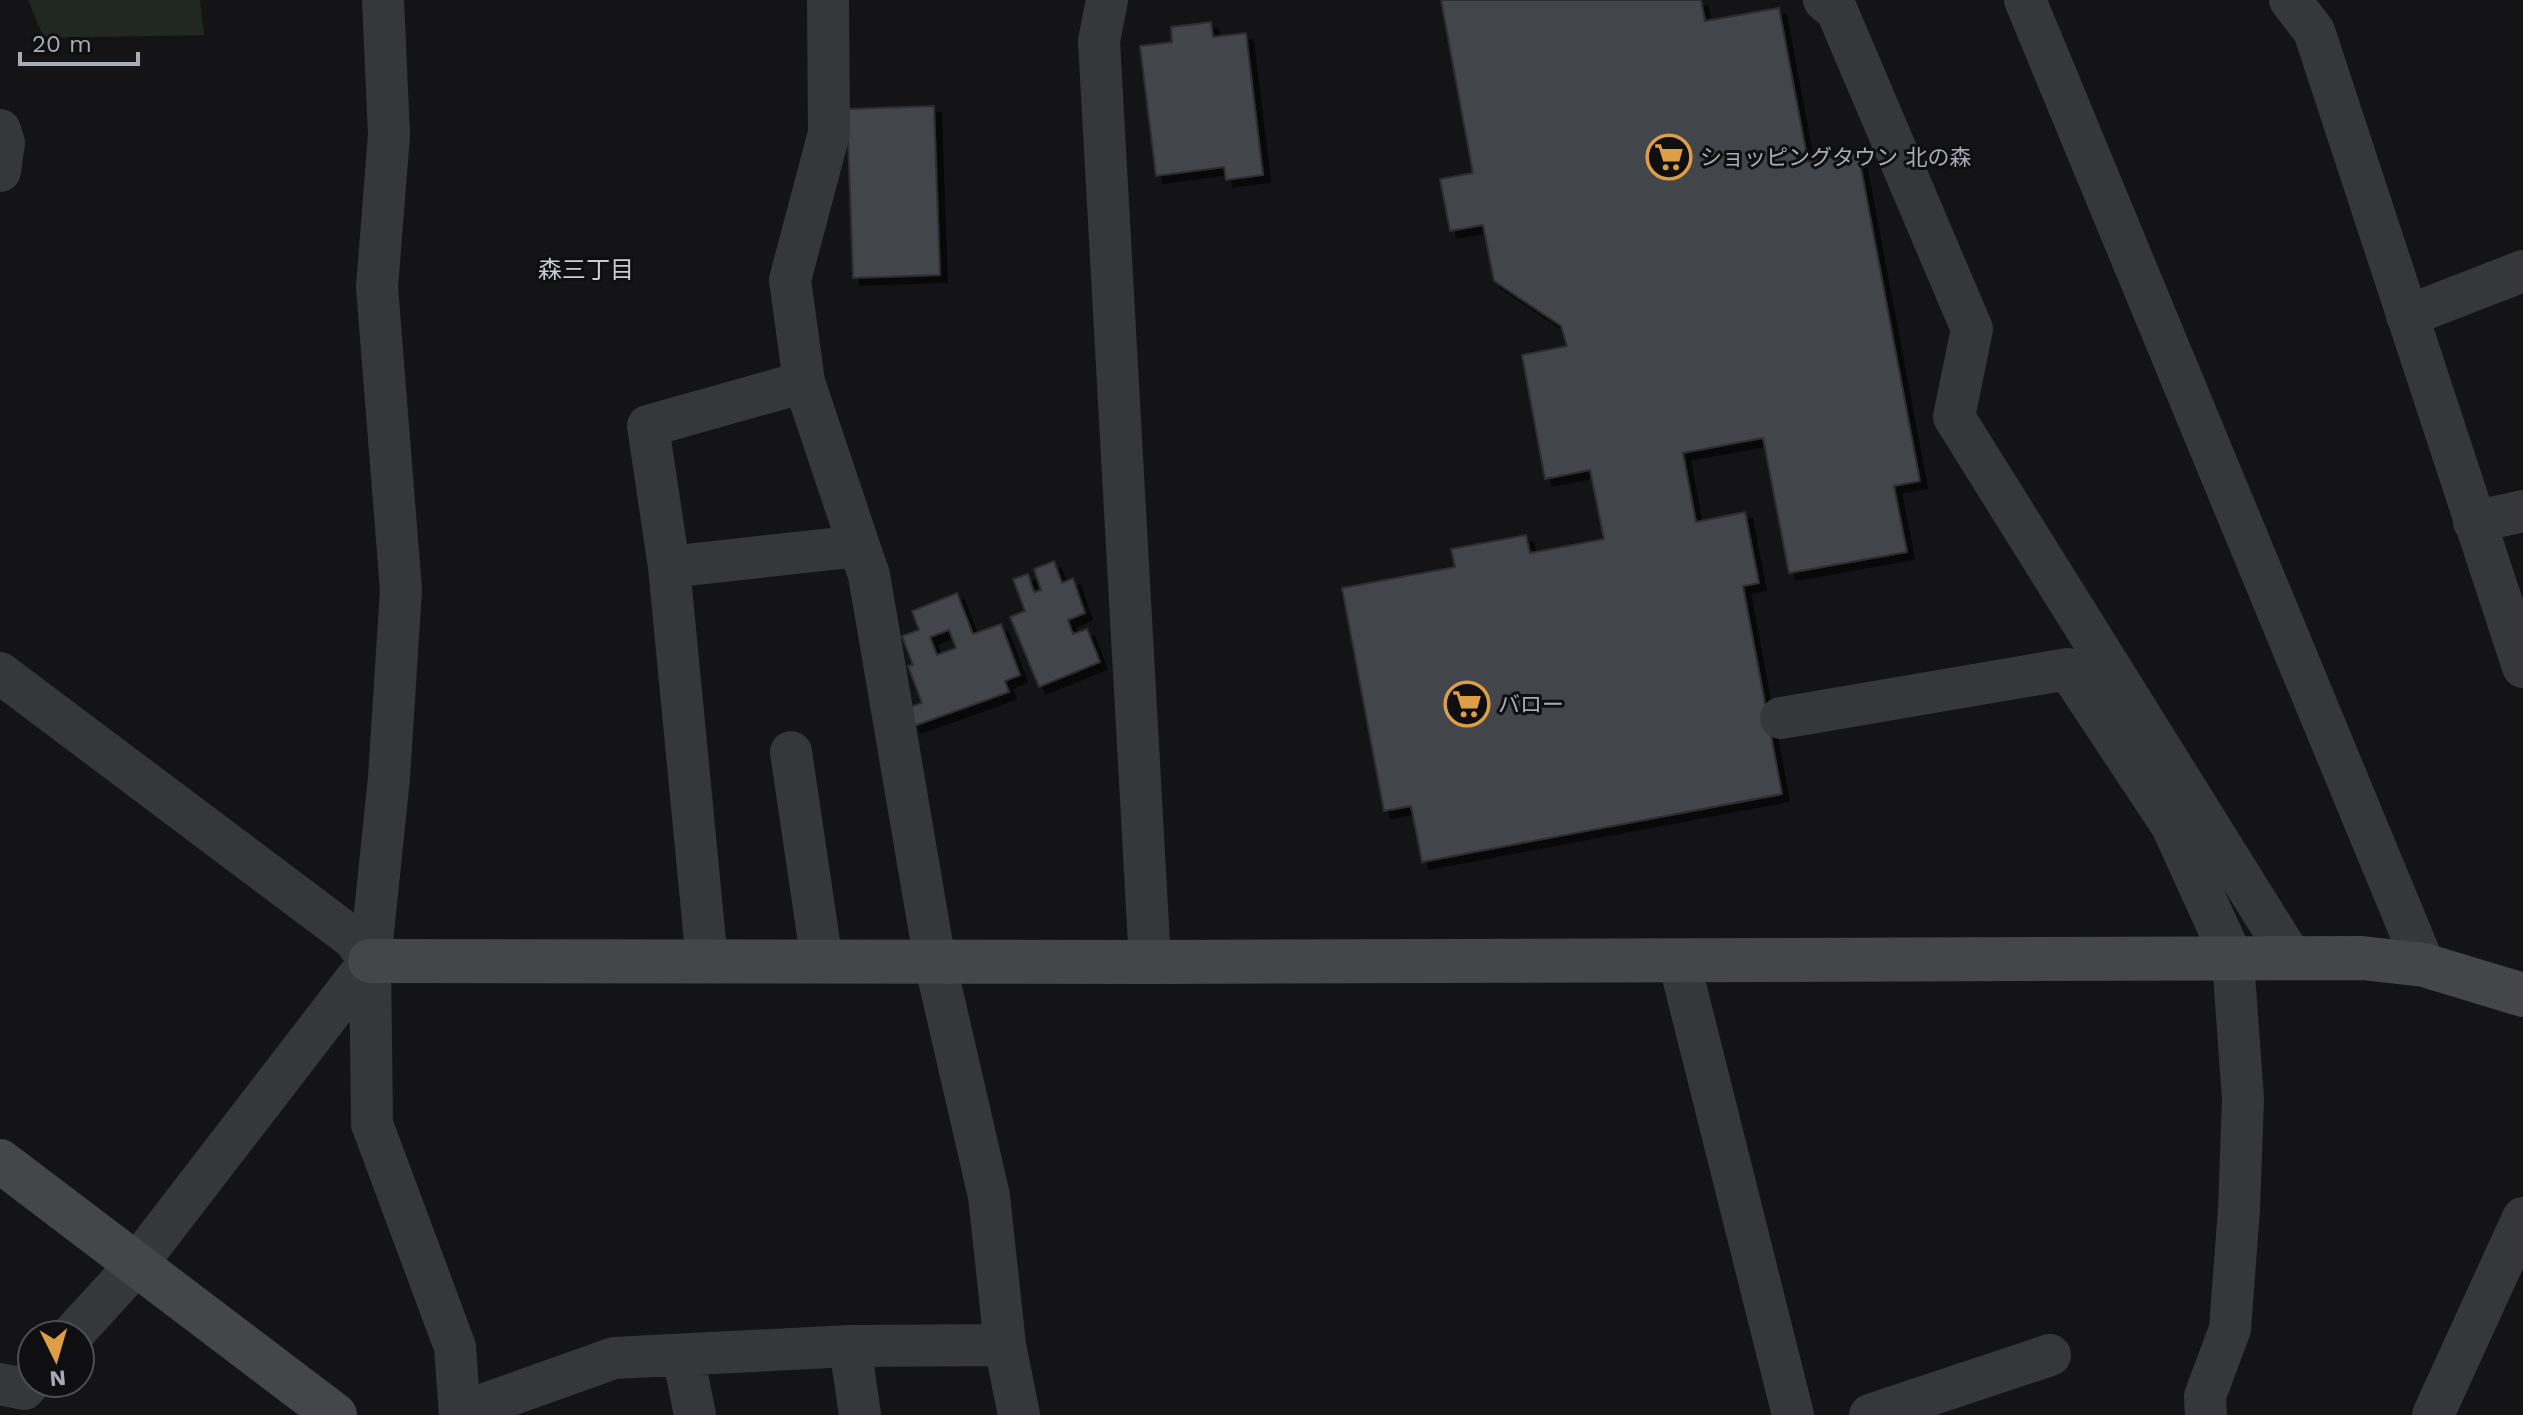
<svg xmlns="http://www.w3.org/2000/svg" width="2523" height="1415" font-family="'Work Sans','Noto Sans JP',sans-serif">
  <defs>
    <filter id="shadow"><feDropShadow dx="7" dy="7" stdDeviation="0" flood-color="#0009"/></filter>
  </defs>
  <rect width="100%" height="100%" fill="#141416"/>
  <!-- green -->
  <path fill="#212821" d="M28,0H200L204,35L44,38Z"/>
  <!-- building -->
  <path fill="#434448" stroke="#2e2f31" stroke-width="2" fill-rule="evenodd" filter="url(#shadow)" d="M1441,0H1701L1705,21L1779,8L1808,162L1858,152L1920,481L1894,486L1907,552L1789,573L1763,438L1683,453L1696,522L1745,512L1759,583L1743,586L1782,794L1422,862L1411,806L1384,811L1342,588L1455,567L1451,549L1526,535L1530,553L1604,539L1590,470L1545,479L1522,355L1567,346L1561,326L1494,281L1483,225L1450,231L1440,179L1473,173Z
    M1211,22L1213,37L1246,33L1263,175L1226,180L1224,167L1156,176L1140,46L1172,42L1171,27Z
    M934,106L940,275L853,278L847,109Z
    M1054,561L1062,583L1073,578L1085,613L1068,620L1073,634L1087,629L1100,662L1039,687L1010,617L1025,611L1013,579L1028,574L1034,592L1041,590L1034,569Z
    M957,593L973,634L1001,624L1020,675L1005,681L1009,692L914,726L907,708L922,703L908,666L913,665L902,636L919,630L912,611ZM949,630L956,648L937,655L930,637Z"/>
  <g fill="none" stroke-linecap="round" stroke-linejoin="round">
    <!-- street -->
    <path stroke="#36373a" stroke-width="42" d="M383,0L389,135L377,287L401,590L389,778L370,961L372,1124L455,1347L460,1415
      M1107,0L1099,41L1150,962
      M1824,0L1837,11L1972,329L1954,417L2292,959
      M2025,0C2160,321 2289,644 2424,965
      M2290,0L2314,31L2523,667
      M0,130L4,143L0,171
      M2407,316L2523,271
      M804,382L790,280L829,133L828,0
      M2474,522L2523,511
      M669,567L648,426L804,382L859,546
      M0,673L354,939L370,961
      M1781,718L2068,669L2172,826L2233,960L2243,1099L2239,1209L2230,1329L2205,1396L2206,1415
      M791,752L822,962
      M1679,961L1793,1415
      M707,962L669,567L859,546L869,575L935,962L989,1196L1005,1345L1019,1415
      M72,1335L136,1265L370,961
      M850,1346L1005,1345
      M683,1355L695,1415
      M0,1384L24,1389L32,1380
      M460,1413L614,1358L850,1346L860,1415
      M1870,1415L2050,1355
      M2433,1415L2523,1218"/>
    <!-- secondary -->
    <path stroke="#44464a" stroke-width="44" d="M370,961L1150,962L2362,958L2424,965L2523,995
      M0,1161L335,1415"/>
  </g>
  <!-- icons -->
  <defs>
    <g id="supermarket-ring" transform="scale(2.3)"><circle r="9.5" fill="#0f0f11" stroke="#dd9e45" stroke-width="1.5"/><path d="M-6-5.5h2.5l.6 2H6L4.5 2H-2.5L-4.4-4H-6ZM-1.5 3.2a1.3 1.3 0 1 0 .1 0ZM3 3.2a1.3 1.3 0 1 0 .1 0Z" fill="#dd9e45"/></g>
  </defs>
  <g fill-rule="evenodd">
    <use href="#supermarket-ring" x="1669" y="157"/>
    <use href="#supermarket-ring" x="1467" y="704"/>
  </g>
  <g text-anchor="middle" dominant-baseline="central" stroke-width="6" stroke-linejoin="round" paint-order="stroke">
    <!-- poi labels -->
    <g font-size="22" fill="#a7acb4" stroke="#0f0f11" text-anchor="start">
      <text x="1700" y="157">ショッピングタウン 北の森</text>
      <text x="1498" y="704">バロー</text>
    </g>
    <!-- neighbourhood labels -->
    <g font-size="24" fill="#c8cbd1" stroke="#0f0f11">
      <text x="586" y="270">森三丁目</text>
    </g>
  </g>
  <!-- north arrow -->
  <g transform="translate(56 1359) rotate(175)"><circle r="38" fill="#0f0f11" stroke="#4c4e52" stroke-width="2"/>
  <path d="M0-6L14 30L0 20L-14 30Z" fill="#dd9e45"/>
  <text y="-12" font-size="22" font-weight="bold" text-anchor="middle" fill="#a7acb4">N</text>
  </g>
  <!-- scale -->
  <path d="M20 52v12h118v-12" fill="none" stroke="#a7acb4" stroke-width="4"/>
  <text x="32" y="52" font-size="24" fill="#a7acb4" stroke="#0f0f11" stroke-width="6" paint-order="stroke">20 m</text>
</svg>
